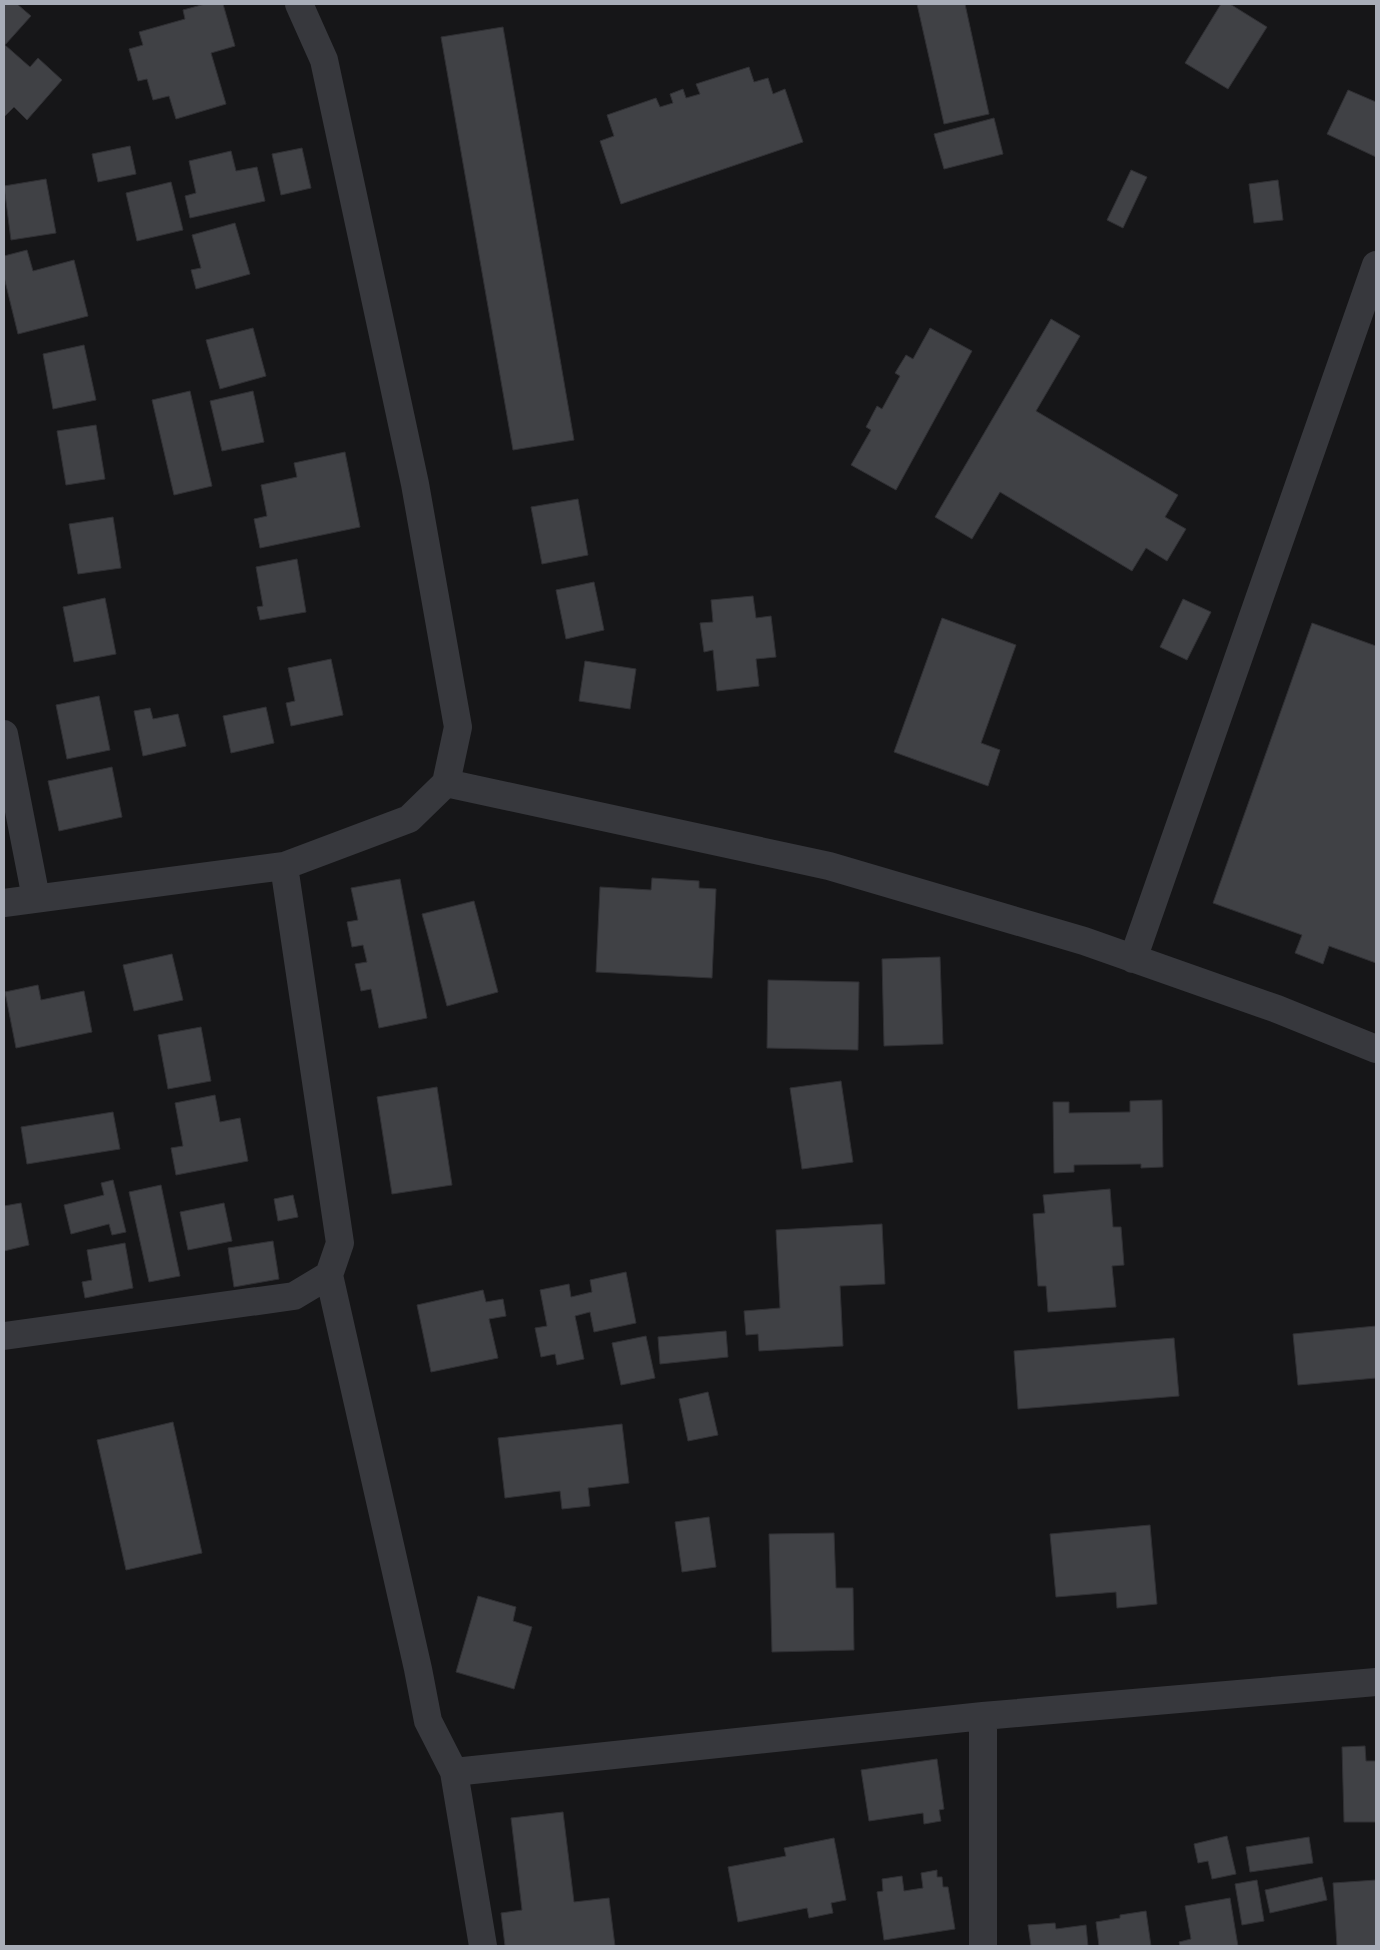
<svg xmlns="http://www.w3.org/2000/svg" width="1380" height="1950" font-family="Karla,sans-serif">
  <rect width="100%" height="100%" fill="#161618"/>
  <!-- building -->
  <path fill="#404145" stroke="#303034" d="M4,4H17L31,16L5,45L30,67L38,58L62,80L27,120L14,107L4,117Z
    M205,4H223L235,46L211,53L226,104L176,119L169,96L153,100L147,79L138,81L129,49L143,45L139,32L185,19L183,10Z
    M917,4H965L989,114L944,124Z
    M1221,4H1230L1267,27L1228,89L1185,63Z
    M503,27L574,440L513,450L441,37Z
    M749,67L754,82L768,78L773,94L785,89L803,142L621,204L600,141L614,136L607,115L656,98L660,107L673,103L670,94L683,89L686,98L700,94L696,84Z
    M1348,90L1376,102V157L1327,134Z
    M994,118L1003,154L944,169L934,134Z
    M130,146L136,174L98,182L92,154Z
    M302,148L311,188L281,195L272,154Z
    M231,151L236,171L257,167L265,201L190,218L185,196L196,193L189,161Z
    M1131,170L1147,177L1123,228L1107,220Z
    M46,179L56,233L11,240L4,186Z
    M1278,180L1283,220L1254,223L1249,184Z
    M171,182L183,230L137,241L126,193Z
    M235,223L250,274L196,289L191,270L201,268L192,235Z
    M27,250L33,271L74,260L88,316L18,334L4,277V256Z
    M1051,319L1080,336L1036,411L1178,495L1165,517L1186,529L1167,561L1146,548L1132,571L1000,492L972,539L935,517Z
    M253,328L266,376L220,389L206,340Z
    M930,328L972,351L896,490L851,465L871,430L866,427L877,406L882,409L900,376L895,373L906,355L913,359Z
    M84,345L96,400L53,409L43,354Z
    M190,391L212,486L174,495L152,400Z
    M253,391L264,442L222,451L210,401Z
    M96,425L105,479L66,485L57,431Z
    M345,452L360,527L260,548L254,519L267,516L261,485L297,477L294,463Z
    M578,499L588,555L542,564L531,507Z
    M113,517L121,568L78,574L69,524Z
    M297,559L306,612L260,620L257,607L263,606L256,567Z
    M594,582L604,630L566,639L556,590Z
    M753,596L756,618L771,616L776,657L756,659L759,686L717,691L713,650L704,652L700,623L713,622L711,600Z
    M105,598L116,654L74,662L63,607Z
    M1183,599L1211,612L1187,660L1160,647Z
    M942,618L1016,645L981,743L1000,750L988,786L894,752Z
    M1312,623L1376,646V963L1329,946L1323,964L1295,953L1302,935L1213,903Z
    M331,659L343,715L291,726L286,703L295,701L288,668Z
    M585,661L636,669L630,709L579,701Z
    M99,696L110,750L67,759L56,705Z
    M266,707L274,743L231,753L223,716Z
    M150,708L153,719L178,714L186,746L143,756L134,711Z
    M112,767L122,817L59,831L48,781Z
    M652,878L699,881V888L716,889L712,978L596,972L600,887L651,890Z
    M400,879L427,1018L379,1028L371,989L361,991L355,964L367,962L363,945L352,947L347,922L358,920L351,888Z
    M474,901L498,992L447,1006L422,914Z
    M172,954L183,1000L134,1011L123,965Z
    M940,957L943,1044L884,1046L882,959Z
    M768,980L859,982L858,1050L767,1048Z
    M38,985L41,1000L84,991L92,1032L16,1048L5,992Z
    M201,1027L211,1081L168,1089L158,1035Z
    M841,1081L853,1162L802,1169L790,1088Z
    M437,1087L452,1185L392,1194L377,1097Z
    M215,1095L220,1122L240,1118L248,1161L176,1175L171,1148L183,1146L175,1103Z
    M1162,1100L1163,1167L1141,1168V1164L1074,1165V1172L1054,1173L1053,1102H1069V1113L1130,1112V1101Z
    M113,1112L120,1149L27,1164L21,1127Z
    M113,1180L126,1232L112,1235L109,1224L71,1234L64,1205L104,1195L101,1183Z
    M161,1185L180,1276L149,1282L129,1192Z
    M1110,1189L1113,1227H1121L1124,1265L1112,1266L1116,1307L1048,1312L1046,1286H1038L1033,1214L1045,1213L1043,1195Z
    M293,1195L298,1217L278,1221L274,1199Z
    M21,1203L29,1245L4,1251V1206Z
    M224,1203L232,1241L188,1250L180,1212Z
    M882,1224L885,1284L840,1286L843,1346L759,1351L758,1334L746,1335L744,1311L780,1308L776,1230Z
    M273,1241L279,1279L234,1287L228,1248Z
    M125,1243L133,1288L85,1298L82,1282L92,1280L87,1250Z
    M626,1272L636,1323L594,1332L590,1312L575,1316L584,1359L557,1365L555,1354L541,1357L535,1328L547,1326L540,1290L569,1284L571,1297L592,1292L590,1280Z
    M483,1290L486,1302L503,1299L506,1316L489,1319L498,1358L431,1372L417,1305Z
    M1376,1326V1378L1298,1385L1293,1334Z
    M726,1331L728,1357L660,1364L658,1337Z
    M646,1336L655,1378L621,1385L612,1343Z
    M1174,1338L1179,1396L1018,1409L1014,1351Z
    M708,1392L718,1435L688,1441L679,1399Z
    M173,1422L202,1553L126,1570L97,1440Z
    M622,1424L629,1483L588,1488L590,1506L562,1509L560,1491L505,1498L498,1438Z
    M709,1517L716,1567L682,1572L675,1522Z
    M1150,1525L1157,1604L1117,1608L1116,1592L1056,1597L1050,1534Z
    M834,1533L836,1588H853L854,1650L772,1652L769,1534Z
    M478,1596L516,1607L513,1621L532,1627L514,1689L456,1672Z
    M1365,1746L1366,1761H1376V1822H1344L1342,1747Z
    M937,1759L944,1809L939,1810L941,1821L924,1824L923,1813L869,1821L861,1770Z
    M563,1812L574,1902L609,1898L615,1946H505L501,1913L522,1910L511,1818Z
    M1227,1836L1236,1874L1212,1879L1208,1861L1198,1863L1194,1844Z
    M1309,1837L1313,1863L1250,1872L1246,1847Z
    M834,1838L846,1900L831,1903L833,1913L809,1918L807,1908L738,1922L728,1867L786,1856L784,1848Z
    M937,1870V1877H942L943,1887H948L955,1929L884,1940L877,1892L883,1891L882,1879L902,1876L904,1891L923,1888L921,1873Z
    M1322,1877L1327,1900L1270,1913L1265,1890Z
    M1257,1880L1264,1921L1242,1925L1235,1884Z
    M1376,1880V1946H1337L1333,1883Z
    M1230,1898L1238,1946H1180L1179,1942L1191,1939L1185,1906Z
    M1146,1911L1151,1946H1099L1096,1922L1120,1918V1915Z
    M1055,1923L1056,1929L1086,1925L1088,1946H1031L1028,1925Z"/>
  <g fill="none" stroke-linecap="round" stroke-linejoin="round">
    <!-- minor -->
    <path stroke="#37383d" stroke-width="28" d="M4,734L36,898
      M446,783L829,866L1084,941L1277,1009L1376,1049
      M4,903L284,866L409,819L446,783L458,727L415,484L324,60L299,4
      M1133,959L1376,265
      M329,1275L418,1669L428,1721L454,1772L483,1946
      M4,1336L294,1296L329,1275L340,1243L284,866
      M983,1716V1946
      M454,1772L983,1716L1376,1682"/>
  </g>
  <!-- border -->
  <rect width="1380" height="1950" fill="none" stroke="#a8adb8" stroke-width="10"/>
</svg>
